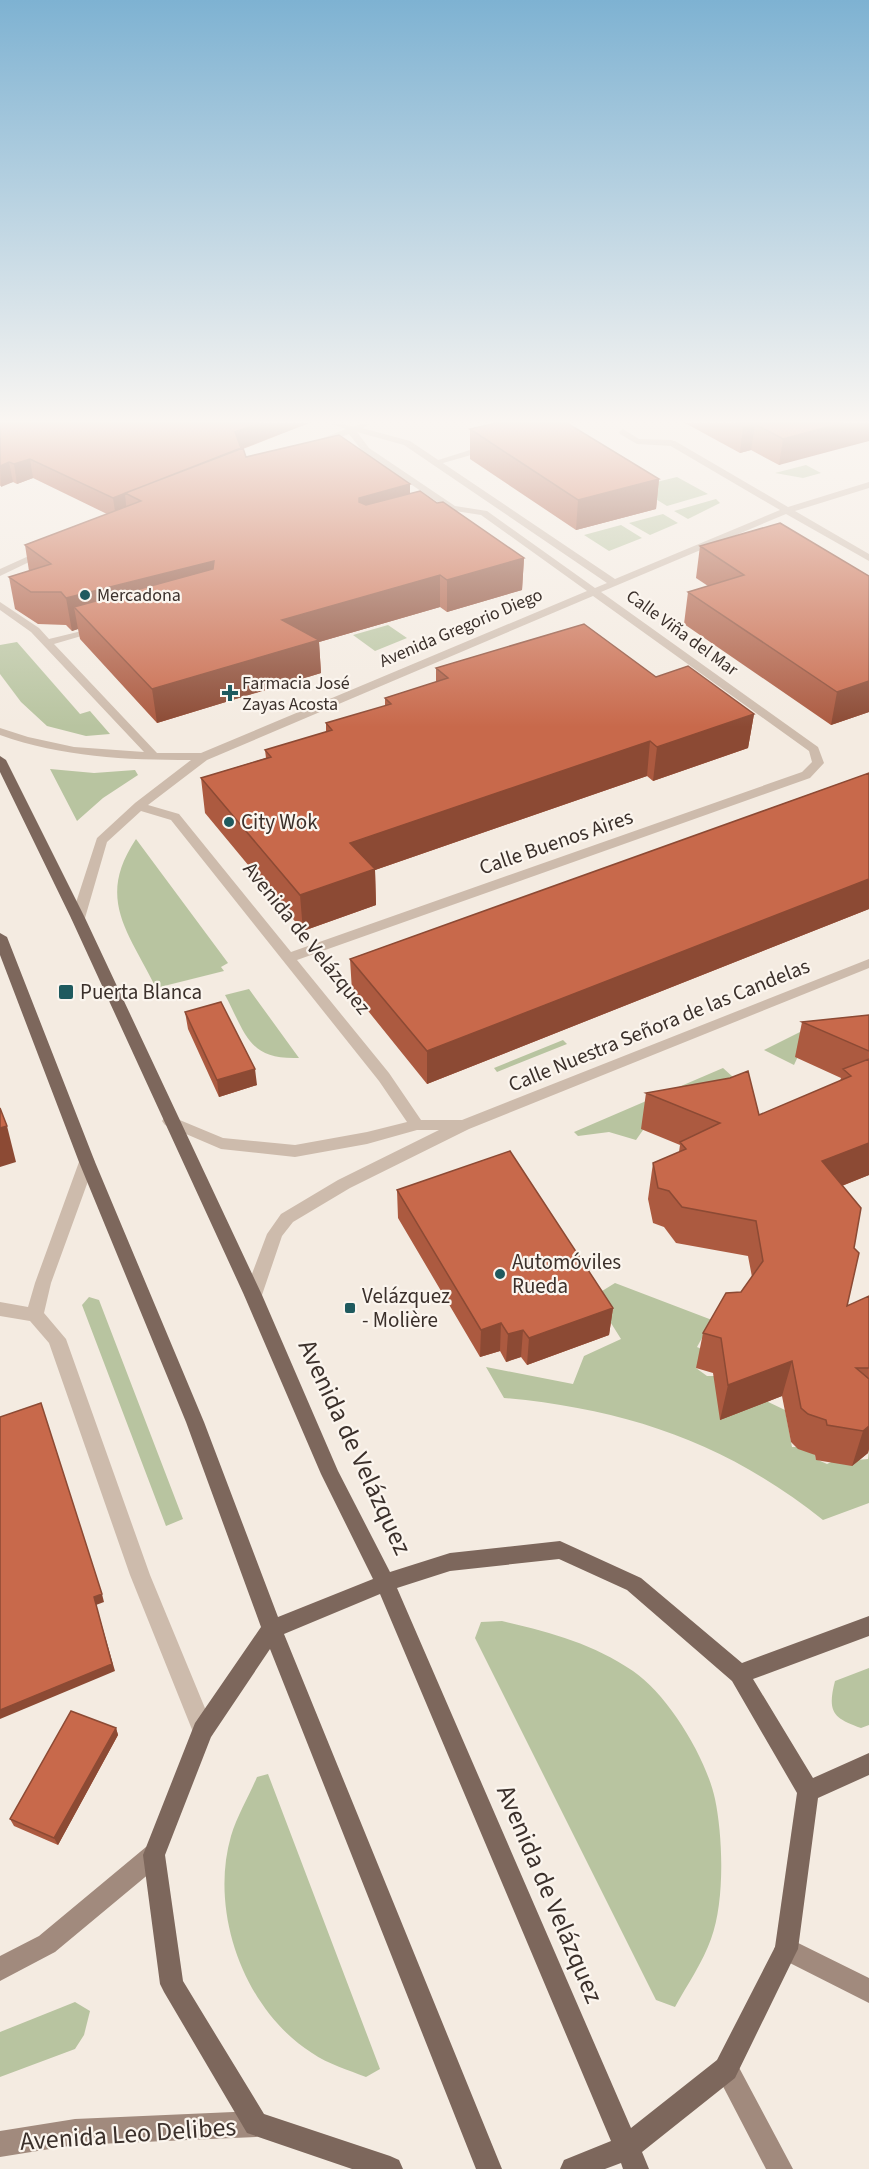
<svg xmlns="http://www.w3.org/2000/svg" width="869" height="2169" font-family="'Source Sans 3',sans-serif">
  <rect width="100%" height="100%" fill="#f4ebe1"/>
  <!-- green -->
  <path fill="#b8c4a0" d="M806,465L821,473L803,478L775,473Z
    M677,477L708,494L667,506L636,487Z
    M716,499L720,503L688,519L674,511Z
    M663,514L678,523L650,535L629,523Z
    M621,525L642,538L609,551L584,535Z
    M388,625L407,638L375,651L353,635Z
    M17,642L80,714L90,711L110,734L86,736L47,726L21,702L0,674V645Z
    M50,769L94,773L135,770L138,775L103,798L77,821Z
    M136,839L228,963L221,967L224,971L156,988C128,931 96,899 136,839Z
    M249,989L299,1058C248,1060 246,1034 225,995Z
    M812,1026L794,1065L764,1050Z
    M563,1040L567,1044L497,1072L494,1068Z
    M723,1068L754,1096L671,1090L636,1140L609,1132L578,1136L574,1132Z
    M615,1283L733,1328L707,1329L697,1347L706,1351L696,1368L707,1376H714L785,1410L792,1447H802L815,1455L816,1459L827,1464L840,1458L853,1465L857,1460L868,1459L869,1449V1503L823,1520C727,1443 626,1409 504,1398L486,1367L573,1384L584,1356L621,1339L594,1296Z
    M89,1297L99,1300L183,1519L166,1526L82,1305Z
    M502,1621C549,1632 592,1643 633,1671C668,1695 706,1757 715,1799C723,1837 725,1902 711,1939C703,1962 687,1985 675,2007L656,2000L475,1638L481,1622Z
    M869,1668V1725L861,1728C833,1718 827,1712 835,1681Z
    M268,1774L380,2069L366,2077C348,2070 328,2064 312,2053C244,2010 209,1912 231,1836C237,1816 249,1796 257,1777Z
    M75,2002L90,2011L84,2035L75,2049L0,2077V2032Z"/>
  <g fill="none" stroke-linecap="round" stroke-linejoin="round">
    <!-- lane -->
    <path fill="#cdbbac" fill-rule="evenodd" d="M623,429L639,439L672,440L676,443L672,446L637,444L620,434L619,432Z
      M489,444L492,445V449L436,465L432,462Z"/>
    <!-- street -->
    <path fill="#cdbbac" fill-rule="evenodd" d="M329,423L353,426L372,423L362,428L410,441L615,579L780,510L669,445V441H675L788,507L869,482V488L795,511L869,554V561L786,514L601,592L818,747L824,763L810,778L297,960L389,1073L421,1120H462L869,959V968L469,1129L350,1188L293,1222L282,1236L262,1295L259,1300L253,1302L247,1300L244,1295L267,1234L281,1214L338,1180L439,1130H417L367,1144L295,1157L221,1149L165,1125L162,1121L165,1117L170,1116L223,1138L295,1145L367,1132L407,1122L379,1081L171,820L141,811L107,842L85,918L78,922L73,921L71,918L97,838L135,803L191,760C126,760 62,757 0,735V728L28,737L74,747L144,752L31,632L0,610V602L39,628L49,639L102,626V630L54,644L157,753H201L587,591L481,515L449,510L363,452L349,434L324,444H318V440L346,429ZM357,432L404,445L607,583L595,588L487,511L455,506L369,448ZM593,596L809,751L812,762L802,772L291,952L179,814L148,805L207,760Z
      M42,550L50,552L0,576V569Z
      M87,1156L93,1158L95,1162L51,1283L44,1313L66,1339L150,1575L214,1730L211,1737L203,1741L195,1737L130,1575L49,1343L30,1321L0,1316V1302L28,1307L35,1283L79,1162L81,1158Z"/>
    <!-- secondary -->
    <path fill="#a18a7d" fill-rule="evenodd" d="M154,1844L162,1847L165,1855L162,1863L55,1952L0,1981V1956L39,1936L146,1847Z
      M786,1937L869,1978V2003L778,1957L774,1949L778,1941Z
      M726,2057L735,2060L793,2169H766L714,2069L717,2060Z
      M256,2111L265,2115L269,2124L265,2133L256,2137L75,2145L0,2157V2131L75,2119Z"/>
    <!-- primary -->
    <path fill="#7d675c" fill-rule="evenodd" d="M0,756L6,760L85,918L262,1295L338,1471L390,1572L450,1553L560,1541L641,1578L742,1663L869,1616V1636L753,1679L813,1778L869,1753V1775L818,1798L798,1949L794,1957L735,2078L642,2152L649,2169H623L621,2163L605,2169H560L564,2160L611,2141L380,1594L284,1634L502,2169H476L270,1649L211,1737L165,1855L183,1981L264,2114L390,2156L399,2160L403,2169H352L247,2133L164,1992L160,1984L143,1855L195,1723L261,1627L186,1422L79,1162L0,955V933L7,937L95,1162L204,1422L278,1617L373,1579L321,1474L244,1295L71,918L0,772ZM559,1559L627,1590L732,1681L797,1793L775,1947L717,2060L631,2128L397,1588L450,1571Z"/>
  </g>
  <!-- wall -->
  <path fill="#ac5a40" d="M0,423H309L243,449L246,457L410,484V494L437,503L524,558L522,590L447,612L440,607L319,642L321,673L157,723L80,639L78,629L72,631L66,625L38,624L15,609L9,577L29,571L25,545L107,514L33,478L17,484L13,482L0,486Z
    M685,423H869L779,465L751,450L740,453Z
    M470,429L659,479L656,509L576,530L470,459Z
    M700,546L869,576V712L831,725L684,624L688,592L708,586L696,578Z
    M436,668L656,677L754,714L748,748L653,781L647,776L375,870L376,905L303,931L205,813L201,778L266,758L265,750L326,732V723L385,706V698L436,682Z
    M869,773V909L427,1084L352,991L350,959Z
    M185,1012L257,1085L219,1097L188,1029Z
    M869,1015V1175L842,1186L854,1248L847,1306L869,1296V1449L868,1453L852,1466L816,1460L815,1455L798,1449L791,1442L782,1396L720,1420L713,1373L696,1368L703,1333L741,1292L752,1277L748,1256L676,1243L664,1227L653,1223L648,1199L653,1163L679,1152L680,1145L641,1129L646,1093L759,1115L840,1081L841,1078L795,1057L802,1022Z
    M397,1190L613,1308L609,1335L527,1365L521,1357L506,1362L500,1351L480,1357L398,1218Z
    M116,1728L118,1735L58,1845L14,1826L10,1819Z"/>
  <!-- shaded-wall -->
  <path fill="#8c4a34" d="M259,423H309L241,449L235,432Z
    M842,423H869V441L779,465L783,439Z
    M755,424L751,450L740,453L743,427Z
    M30,459L33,478L17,484L14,464Z
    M9,462L13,482L1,487L0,466Z
    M659,479L656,509L576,530L578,500Z
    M410,484V515L360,529L359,498Z
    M125,494L127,514L116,518L113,498Z
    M524,558L522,590L447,612V580Z
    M214,561L217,593L74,607L78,629L72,631L66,598Z
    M440,575V607L319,642L321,673L157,723L152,689L282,620Z
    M869,681V712L831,725L837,692Z
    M754,714L748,748L653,781L657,747Z
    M650,741L647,776L375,870L376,905L303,931L300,895L350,843Z
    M869,879V909L427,1084V1051Z
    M255,1069L257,1085L219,1097L217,1080Z
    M7,1126L16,1162L0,1167V1128Z
    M869,1143V1175L813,1197L822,1161Z
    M613,1308L609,1335L527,1365L529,1338Z
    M501,1323L500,1351L480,1357L481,1330Z
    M523,1330L521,1357L506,1362L508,1334Z
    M792,1361L782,1396L720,1420L728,1385Z
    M869,1426V1449L868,1453L852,1466L863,1431Z
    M102,1594L104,1602L96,1605L115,1671L0,1719V1710L94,1597Z
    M116,1728L118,1735L58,1845L54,1838Z"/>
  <!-- building -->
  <path fill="#c8694b" stroke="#8c4a34" stroke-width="1.5" d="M0,423H259L235,432L241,448L113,498L30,459L14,464L9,462L0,466Z
    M496,423H567L659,479L578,500L470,429Z
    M737,423H842L783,439L755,424L743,427Z
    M339,435L410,484L359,498V502L366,505L420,491L437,503L443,502L524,558L447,580L440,575L282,620L319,640L152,689L74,607L213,569L214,561L66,598L61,592H31L9,577L51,564L25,545L141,501L125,493L243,448L246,457Z
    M780,523L869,576V681L837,692L688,592L744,575L700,546Z
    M584,624L656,677L688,666L754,714L657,747L650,741L350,843L375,869L300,895L201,778L271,757L265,750L332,730L326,723L391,704L385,698L448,678L436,668Z
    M869,773V879L427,1051L350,959Z
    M221,1002L255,1069L217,1080L185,1012Z
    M869,1015V1051L802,1022Z
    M869,1059V1143L822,1161L861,1208L854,1248L859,1253L847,1306L869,1296V1368H856L869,1379V1426L863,1431L827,1425L826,1420L808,1414L801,1408L792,1361L728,1385L721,1338L703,1333L726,1293L741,1292L763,1261L756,1221L682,1207L669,1191L658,1188L653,1163L686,1149L680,1142L720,1123L646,1093L730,1078L748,1071L759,1115L851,1076L843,1069Z
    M0,1108L7,1126L0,1128Z
    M510,1151L613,1308L529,1338L523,1330L508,1334L501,1323L481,1330L397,1190Z
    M41,1403L102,1594L94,1597L112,1664L0,1710V1417Z
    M71,1711L116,1728L54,1838L10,1819Z"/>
  <!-- sky -->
  <linearGradient id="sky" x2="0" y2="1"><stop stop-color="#7eb2d2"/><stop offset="0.58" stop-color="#faf6f2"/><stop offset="1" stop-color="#faf6f2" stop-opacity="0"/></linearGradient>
  <rect width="869" height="727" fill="url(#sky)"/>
  <!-- markers -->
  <g fill="#1f5a5e" stroke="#fbf5ee" stroke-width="2">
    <circle cx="85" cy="595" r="6"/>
    <path d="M227 684h6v6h6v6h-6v6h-6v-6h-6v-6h6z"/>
    <circle cx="229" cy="822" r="6"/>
    <rect x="58" y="984" width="16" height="16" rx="3"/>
    <circle cx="500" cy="1274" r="6"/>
    <rect x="344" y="1302" width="12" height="12" rx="3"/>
  </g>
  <g text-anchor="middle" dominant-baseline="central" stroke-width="4.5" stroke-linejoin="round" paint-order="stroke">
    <!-- far-poi labels -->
    <g font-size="18" fill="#3b302b" stroke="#fbf5ee" text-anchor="start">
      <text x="97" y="595">Mercadona</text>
      <text x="242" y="683">Farmacia José<tspan x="242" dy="21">Zayas Acosta</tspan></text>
    </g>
    <!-- far-street labels -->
    <g font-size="18" fill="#3b302b" stroke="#fbf5ee">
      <text transform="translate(461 628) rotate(-23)">Avenida Gregorio Diego</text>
      <text transform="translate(682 633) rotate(36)">Calle Viña del Mar</text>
    </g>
    <!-- poi labels -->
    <g font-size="21" fill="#3b302b" stroke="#fbf5ee" text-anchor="start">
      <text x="241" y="822">City Wok</text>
      <text x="80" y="992">Puerta Blanca</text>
      <text x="512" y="1262">Automóviles<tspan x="512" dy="24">Rueda</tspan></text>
      <text x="362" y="1296">Velázquez<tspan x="362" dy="24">- Molière</tspan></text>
    </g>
    <!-- street labels -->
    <g font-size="21" fill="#3b302b" stroke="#fbf5ee">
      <text transform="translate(556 842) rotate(-19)">Calle Buenos Aires</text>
      <text transform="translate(307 938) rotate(51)">Avenida de Velázquez</text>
      <text transform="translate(659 1025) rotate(-22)">Calle Nuestra Señora de las Candelas</text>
    </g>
    <!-- near-street labels -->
    <g font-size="26" fill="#3b302b" stroke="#fbf5ee">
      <text transform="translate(355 1447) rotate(65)">Avenida de Velázquez</text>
      <text transform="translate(550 1894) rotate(67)">Avenida de Velázquez</text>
      <text transform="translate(128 2134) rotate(-4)">Avenida Leo Delibes</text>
    </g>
  </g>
</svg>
